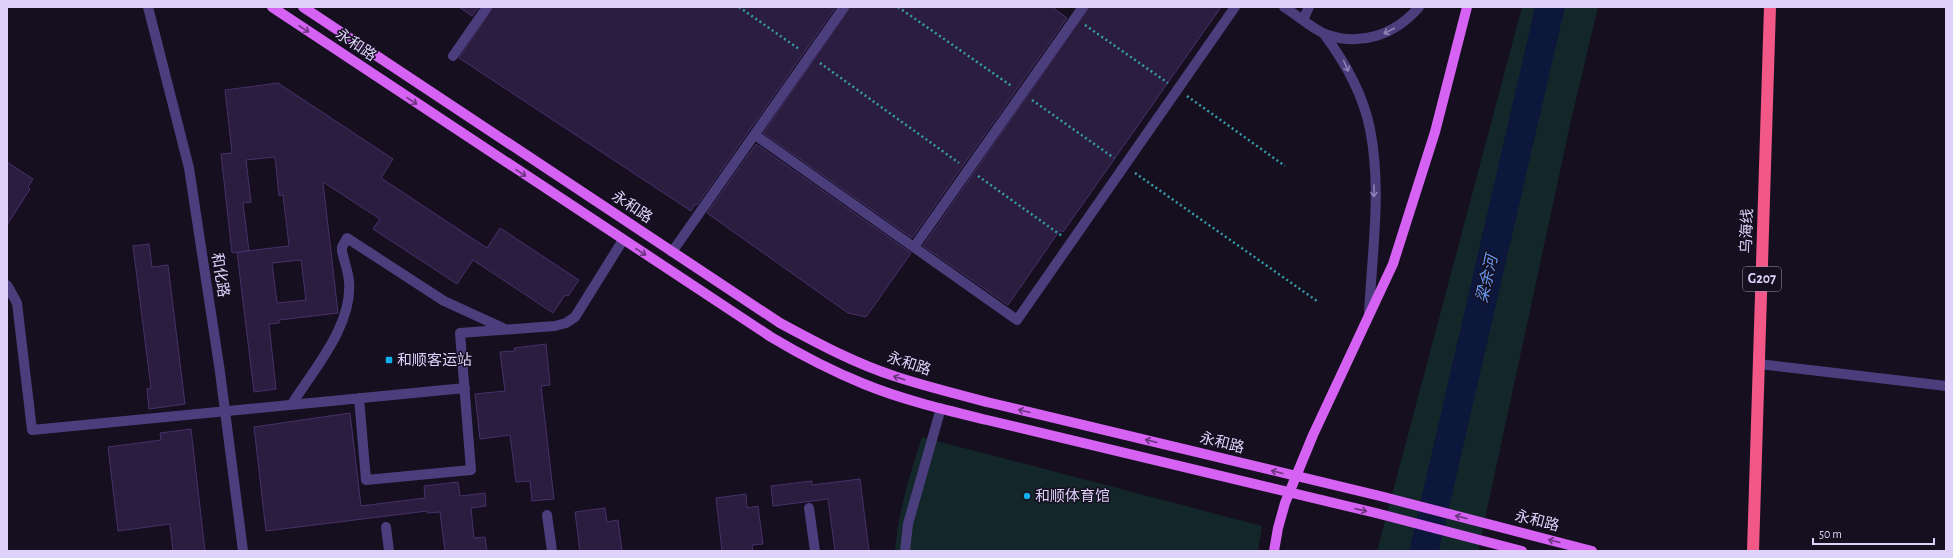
<svg xmlns="http://www.w3.org/2000/svg" width="1953" height="558" font-family="'Alegreya Sans','Noto Sans SC',sans-serif">
  <rect width="100%" height="100%" fill="#150f20"/>
  <!-- green -->
  <path fill="#13272a" d="M1522,7H1598L1572,116L1478,551H1377Z
    M922,437L1262,526L1258,551H895C898,512 910,474 922,437Z"/>
  <g fill="none" stroke-linecap="round" stroke-linejoin="round">
    <!-- river -->
    <path stroke="#0d163b" stroke-width="29" d="M1424,551L1550,7"/>
  </g>
  <!-- building -->
  <path fill="#2a1d40" stroke="#46316a" fill-rule="evenodd" d="M459,7H479L472,16Z
    M493,7H836L697,205L695,204L691,211L459,58Z
    M850,7H1052L1067,18L912,238L763,133Z
    M1089,7H1221L1063,232L1060,230L1008,305L923,246Z
    M278,83L393,159L381,178L487,248L500,228L579,280L568,296L565,295L553,313L473,260L457,284L373,229L380,219L323,182L338,313L279,320V323L269,324L276,389L254,392L237,252L232,253L221,154L232,153L225,90ZM275,157L279,196L283,195L289,246L238,252L249,251L243,203L251,202L246,160ZM301,260L306,300L277,303L272,263Z
    M756,144L911,253L866,317L848,313L707,213Z
    M7,162L33,179L28,187L30,189L7,225Z
    M149,244L152,267L168,265L185,404L149,409L147,389L151,388L133,246Z
    M546,344L550,385L541,386L554,499L532,501L530,481L516,482L510,435L480,439L475,394L505,391L500,352L515,351L514,348Z
    M350,413L361,506L425,498L424,486L458,482L460,496L485,493L486,506L471,508L474,538L485,537L487,551H445L440,512L427,513V511L266,531L254,427Z
    M191,429L205,551H173L170,524L118,531L108,447L161,440L160,433Z
    M860,479L869,551H835L828,499L773,506L771,486L812,481V485Z
    M746,494L747,508L758,506L763,544L752,545L753,551H722L716,498Z
    M605,508L607,522L618,520L622,551H580L575,512Z"/>
  <g fill="none" stroke-linecap="round" stroke-linejoin="round">
    <!-- path -->
    <path stroke="#389da9" stroke-width="2.5" stroke-dasharray="2 3" stroke-linecap="butt" d="M739,7L799,49
      M898,7L1013,87
      M1085,25L1168,83
      M820,63L959,163
      M1187,96L1285,166
      M1032,100L1114,158
      M1135,173L1317,301
      M978,176L1062,236"/>
    <!-- minor -->
    <path stroke="#4b3e7c" stroke-width="10" d="M148,7L189,168L220,372L243,551
      M1284,7C1297,15 1311,28 1325,34C1360,47 1395,35 1419,7
      M1303,20L1309,7
      M1324,34C1345,62 1363,94 1370,129C1382,189 1372,253 1369,314
      M453,56L487,7
      M755,135L1017,320L1235,7
      M914,247L1083,7
      M672,252L844,7
      M7,285L17,303L32,430L465,388
      M1759,364L1946,386
      M359,398L366,480L471,470L460,333L555,326L566,323L575,317L623,240
      M292,404C314,369 353,325 349,281C348,271 344,261 342,251V247L347,238L444,301L503,328
      M809,508L815,551
      M547,515L552,551
      M386,527L389,551
      M905,551L908,524L941,408"/>
    <!-- major -->
    <path stroke="#d562f2" stroke-width="10" d="M272,7L771,337C801,355 832,371 864,384C903,400 946,410 987,420L1376,513L1522,551
      M303,7L780,323C817,343 856,364 897,377C928,387 960,395 991,403L1380,496L1592,551
      M1274,551L1278,528L1285,503L1313,435L1393,264L1435,132L1467,7"/>
    <!-- highway -->
    <path stroke="#f15787" stroke-width="12" d="M1753,551L1770,7"/>
  </g>
  <!-- one-way arrows -->
  <defs><path id="oneway-shaft" d="M-6 0H5M1.5-3L5.5 0L1.5 3" fill="none" stroke-width="1.6" stroke-linecap="round" stroke-linejoin="round"/></defs>
  <g stroke="#6b347e">
    <use href="#oneway-shaft" transform="translate(304 29) rotate(34)"/>
    <use href="#oneway-shaft" transform="translate(412 101) rotate(34)"/>
    <use href="#oneway-shaft" transform="translate(521 173) rotate(34)"/>
    <use href="#oneway-shaft" transform="translate(641 252) rotate(34)"/>
    <use href="#oneway-shaft" transform="translate(899 378) rotate(-162)"/>
    <use href="#oneway-shaft" transform="translate(1024 411) rotate(-166)"/>
    <use href="#oneway-shaft" transform="translate(1151 441) rotate(-166)"/>
    <use href="#oneway-shaft" transform="translate(1277 472) rotate(-166)"/>
    <use href="#oneway-shaft" transform="translate(1361 510) rotate(13)"/>
    <use href="#oneway-shaft" transform="translate(1461 517) rotate(-166)"/>
    <use href="#oneway-shaft" transform="translate(1554 541) rotate(-166)"/>
  </g>
  <g stroke="#8d81b5">
    <use href="#oneway-shaft" transform="translate(1389 31) rotate(153)"/>
    <use href="#oneway-shaft" transform="translate(1346 66) rotate(66)"/>
    <use href="#oneway-shaft" transform="translate(1374 191) rotate(91)"/>
  </g>
  <!-- markers -->
  <g fill="#13aee7" stroke="#150f20" stroke-width="1.5">
    <rect x="385" y="356" width="8" height="8" rx="2"/>
    <circle cx="1027" cy="496" r="4"/>
  </g>
  <g text-anchor="middle" dominant-baseline="central" stroke-width="3" stroke-linejoin="round" paint-order="stroke">
    <!-- shield labels -->
    <rect fill="#150f20" stroke="#a298b9" stroke-width="1" x="1743" y="267" width="38" height="24" rx="3"/>
    <g font-size="14" font-weight="bold" fill="#ded2fb">
      <text x="1762" y="279">G207</text>
    </g>
    <!-- street labels -->
    <g font-size="15" fill="#ded2fb" stroke="#150f20">
      <text transform="translate(356 45) rotate(34)">永和路</text>
      <text transform="translate(632 207) rotate(34)">永和路</text>
      <text transform="translate(1747 231) rotate(-88)">乌海线</text>
      <text transform="translate(220 275) rotate(81)">和化路</text>
      <text transform="translate(909 364) rotate(18)">永和路</text>
      <text transform="translate(1222 443) rotate(14)">永和路</text>
      <text transform="translate(1537 521) rotate(14)">永和路</text>
    </g>
    <!-- poi labels -->
    <g font-size="15" fill="#ded2fb" stroke="#150f20" text-anchor="start">
      <text x="397" y="360">和顺客运站</text>
      <text x="1035" y="496">和顺体育馆</text>
    </g>
    <!-- water labels -->
    <g font-size="16" font-style="italic" fill="#699cf3" stroke="#150f20">
      <text transform="translate(1487 279) rotate(-77)">梁余河</text>
    </g>
  </g>
  <!-- border -->
  <rect width="1953" height="558" fill="none" stroke="#ded2fb" stroke-width="16"/>
  <!-- scale -->
  <path d="M1813 538v6h121v-6" fill="none" stroke="#ded2fb" stroke-width="2"/>
  <text x="1819" y="538" font-size="12" fill="#ded2fb" stroke="#150f20" stroke-width="3" paint-order="stroke">50 m</text>
</svg>
